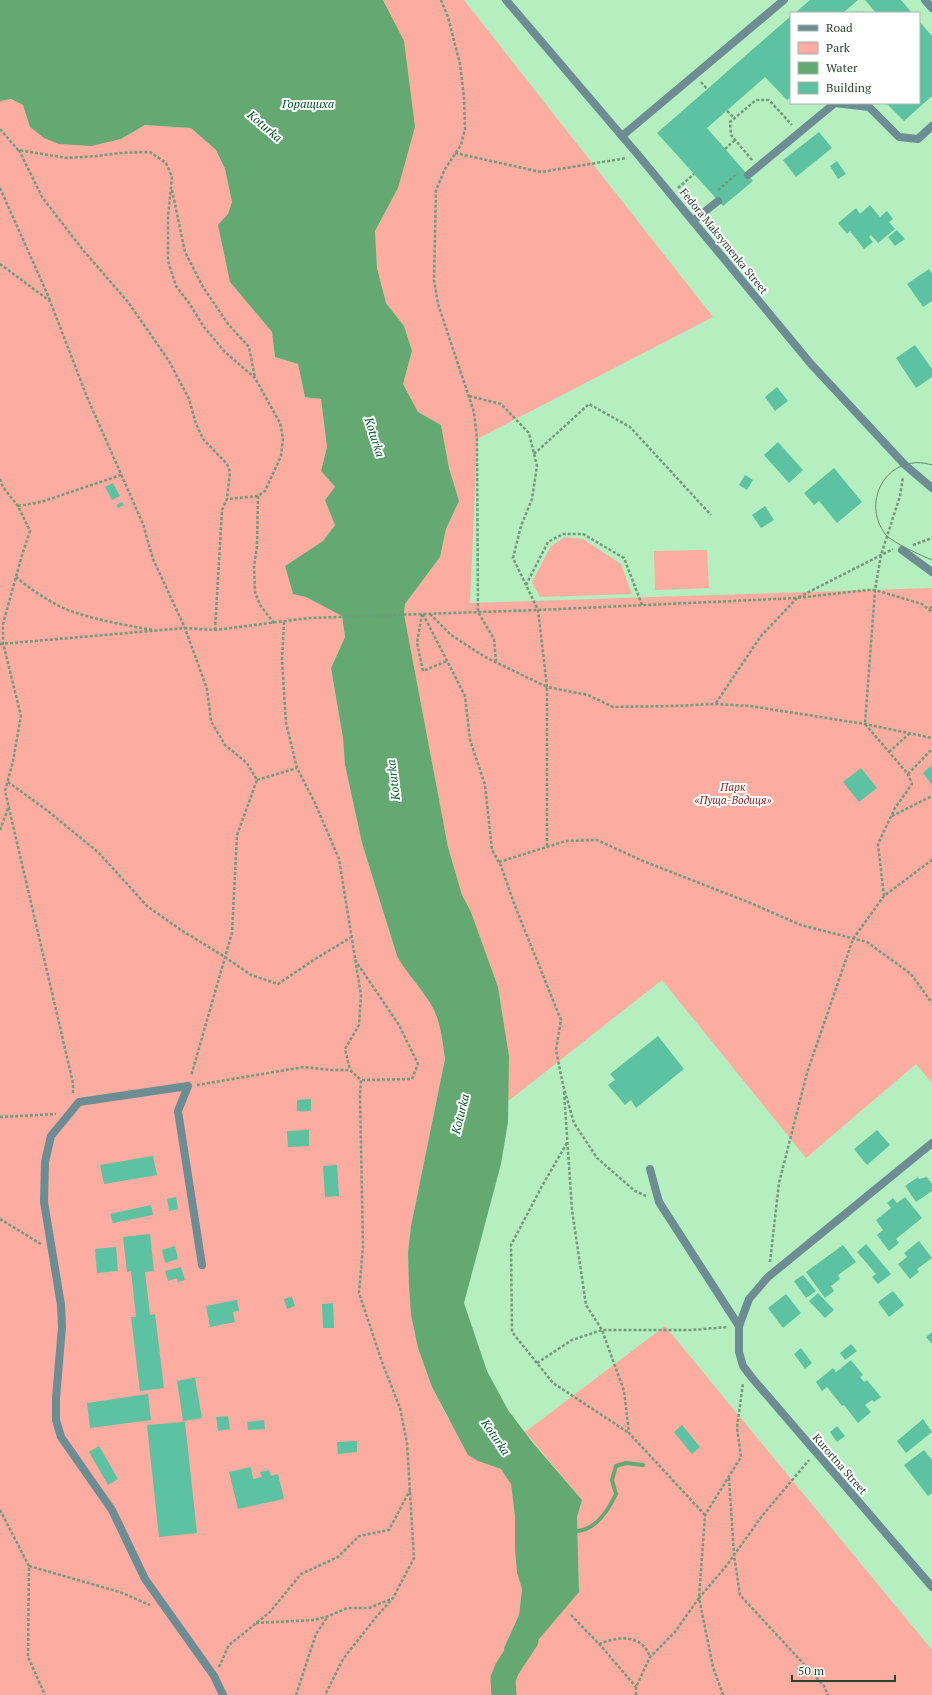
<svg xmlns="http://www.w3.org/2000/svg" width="932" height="1695" font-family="'PT Serif',serif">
  <rect width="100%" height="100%" fill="#b5efbf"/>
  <!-- green -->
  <path fill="#fcaca0" d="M383,0H464L713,317L477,439L470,603L932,588V1083L916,1064L806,1158L662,980L507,1102L509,1056L498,987L471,912L462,895L448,847L404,614L405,604L440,557L446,529L459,501L449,468L441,425L418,412L403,384L412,351L404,326L386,303L377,268L375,231L398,188L386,4Z
    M11,99L24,105L30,127L121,139L145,125L191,128L216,150L225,169L232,202L228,214L230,282L272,332L275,357L298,364L305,397L321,399L327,447L321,471L335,487V525L323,541L285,566L293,594L306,597L342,616L345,637L331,668L343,738L345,765L362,843L397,956C405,971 417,983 426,997C440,1015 442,1037 445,1059L411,1226L408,1253L411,1315L418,1348L432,1387L446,1415L478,1461L502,1469L511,1484L515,1516V1550L517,1573L522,1589L519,1615L504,1648L553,1622L579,1592L577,1517L582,1500L525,1432L665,1326L932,1650V1695H0V101Z
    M565,537L583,539L621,564L632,594L540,597L532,582L551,546Z
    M707,550L709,588L655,590L654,551Z"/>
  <!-- water -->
  <path fill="#64a972" d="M0,0H383L404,41L415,127L398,188L375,231L377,268L386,303L404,326L412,351L403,384L418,412L441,425L449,468L459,501L446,529L440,557L405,604L404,614L448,847L462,895L471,912L498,987L509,1056L508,1122L501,1164L464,1303L487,1371L508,1410L533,1443L582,1500L577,1517L579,1592L516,1666L507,1669L504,1648L519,1615L522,1589L517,1573L515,1550V1516L511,1484L501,1469L478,1461L468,1455L432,1387L418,1348L411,1315L409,1286L408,1253L411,1226L445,1059C442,1037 440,1015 426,997C417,983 405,971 397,956L362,843L345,765L343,738L331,668L345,637L342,616L306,597L293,594L285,566L323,541L335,525L325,500L335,487L321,471L327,447L321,399L305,397L298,364L275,357L272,332L230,282L218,225L228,214L232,202L225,169L216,150L191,128L145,125L121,139L91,146L59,144L44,138L30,127L23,105L11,99L0,101Z"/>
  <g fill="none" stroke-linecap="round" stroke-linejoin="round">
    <!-- stream -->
    <path stroke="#64a972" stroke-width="4" d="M572,1531C594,1533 608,1511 616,1494L612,1480L616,1466L626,1463L643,1465"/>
    <!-- river -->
    <path stroke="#64a972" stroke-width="25" d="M504,1695L503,1679L507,1669L526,1640"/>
  </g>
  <!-- building -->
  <path fill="#5dc2a1" d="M810,0H858L843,13H795Z
    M865,0H901L912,13H876Z
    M791,16V97L787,100L765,77L707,128L753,181L723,206L657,133Z
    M919,21L932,36V96L904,121L886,103H919Z
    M819,132L832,148L796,177L783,160Z
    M837,161L846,174L838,179L830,166Z
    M870,205L880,217L887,211L893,219L889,222L895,229L878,243L871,235L869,237L873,242L864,249L850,231L847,234L838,223L856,208L860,214Z
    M897,230L905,239L895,246L888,237Z
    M929,269L932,274V301L923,307L907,284Z
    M915,345L932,369V377L916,388L896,358Z
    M777,387L788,401L775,411L765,397Z
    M778,442L803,470L789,483L764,455Z
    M834,468L862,502L837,523L819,501L814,505L804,493Z
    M745,475L753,480L747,490L739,485Z
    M113,483L120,496L112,500L105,487Z
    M122,502L124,505L118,508L116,505Z
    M765,506L774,520L761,528L752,515Z
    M931,766L932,768V785L923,773Z
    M861,768L877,788L859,802L843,782Z
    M658,1036L684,1069L636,1108L631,1100L625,1105L608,1085L615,1080L610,1074Z
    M311,1099V1111H297V1100Z
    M309,1130V1146L288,1147L287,1131Z
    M877,1130L890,1145L867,1165L854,1149Z
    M153,1156L157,1175L104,1184L100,1165Z
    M337,1165L339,1196L325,1197L323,1166Z
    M918,1177L919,1179L927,1177L932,1184V1191L916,1202L905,1186Z
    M176,1197L178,1209L169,1211L167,1199Z
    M905,1197L922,1218L896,1239L899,1243L889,1251L877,1235L883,1230L876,1220L891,1208L887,1203L893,1198L897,1203Z
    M151,1205L153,1215L113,1223L110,1214Z
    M150,1234L154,1271L145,1272L150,1315L155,1314L164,1388L140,1391L131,1317H136L131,1271L127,1272L123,1237Z
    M919,1241L932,1258L917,1269L919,1272L910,1279L898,1264L907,1257L904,1253Z
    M866,1244L891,1274L878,1284L872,1277L876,1274L857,1252Z
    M843,1245L856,1262L838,1275L840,1279L831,1286L834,1291L825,1298L806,1272Z
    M175,1246L178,1259L165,1263L162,1250Z
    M116,1247L118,1271L97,1273L95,1249Z
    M181,1267L185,1280L178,1282L177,1278L168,1281L165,1271Z
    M803,1275L816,1291L806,1298L794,1281Z
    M893,1291L904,1305L889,1317L878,1302Z
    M818,1293L834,1310L825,1318L809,1301Z
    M786,1294L801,1313L783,1328L768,1308Z
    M292,1297L295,1306L287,1309L284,1299Z
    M237,1300L239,1311L233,1312L235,1322L210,1327L206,1306Z
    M333,1303L334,1328H323L322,1304Z
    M932,1332V1344L926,1337Z
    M851,1344L857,1351L845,1360L840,1353Z
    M801,1348L812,1363L805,1369L794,1354Z
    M851,1360L863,1375L860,1377L864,1382L867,1380L881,1397L874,1402L872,1400L865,1405L871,1412L858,1423L844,1405L842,1406L827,1387L822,1391L816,1382L833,1368L836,1372Z
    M193,1378H195L202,1418L183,1421L177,1381Z
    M148,1394L151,1420L90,1428L87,1403Z
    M228,1416L230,1429L218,1431L216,1417Z
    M923,1419L932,1432L906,1453L897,1441Z
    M264,1420L265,1429L248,1430L247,1422Z
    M185,1422L197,1533L159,1537L147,1425Z
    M682,1425L700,1447L692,1454L674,1432Z
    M837,1426L845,1436L837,1442L830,1432Z
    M357,1441V1452L338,1454L337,1442Z
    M99,1446L118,1479L108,1485L89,1452Z
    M924,1450L932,1460V1493L928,1496L904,1465Z
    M251,1467L253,1479L262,1477L260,1472L269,1470L271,1476L278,1474L284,1499L238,1509L229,1472Z"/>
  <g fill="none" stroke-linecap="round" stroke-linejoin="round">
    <!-- path -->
    <path stroke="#719b79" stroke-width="2.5" stroke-dasharray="3 2" stroke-linecap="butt" d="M441,0L448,17L460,64L464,97L465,129L461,145L445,169L436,190L434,280L438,304L474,412L477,439L478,612L494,639L496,662
      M856,13H866
      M701,82L707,89
      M727,111L734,118
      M0,129L18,150L67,158L97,156L119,153L150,152L166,163L172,177L168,216V261L176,286L189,303L204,327L225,352L255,378L280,423L283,438L281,456L265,491L258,496L227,499
      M725,149L735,140
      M19,150L42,197L83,250L128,302L169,361L189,399L196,424L203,439L227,464L230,472L227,499L222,510L215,630
      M455,153L541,172L627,158
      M752,160L731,135L730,122L756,100H769L792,125
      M0,188L50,300
      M678,188L694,174
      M172,190L185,252L203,287L228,324L249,347L255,378
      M718,190L738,173
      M0,264L50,301L87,397L143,524L153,559L185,628L207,689L211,721L225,745L247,763L257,780L237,835L232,933L191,1076
      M469,396L501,404L529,433L537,466L532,499L521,526L513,558L538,610L547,687L588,695L613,707L673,706L716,704L750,706L865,724L932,738
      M534,454L589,404L630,427L711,515
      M0,479L3,487L18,506L30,531L22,555L3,624V643L21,716L13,761L5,791L73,1083V1094
      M258,496L257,547L254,566L255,592L260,605L274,623
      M18,506L41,502L121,475
      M913,545L932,538
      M16,577C30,589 51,603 68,610C95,620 125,625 153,630
      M526,585L548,542L563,534H583L624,558L642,605
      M930,609L932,605
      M422,614L417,643L423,671L447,661
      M423,614L465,696L470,740L485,785L492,850L501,866L515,906L561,1020L556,1050L563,1085L574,1123L597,1158L635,1191L646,1196
      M430,614L451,635L485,657L547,687V847
      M284,622L282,660L286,723L297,768L315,803L339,859L361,995L359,1025L345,1049L350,1070
      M0,644L185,628L215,630L309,618L538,610L797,598L867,590H875L922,604L932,612
      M716,703L761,636L797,598L893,549
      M889,752L910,733
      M908,774L932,749
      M257,780L297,768
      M8,782L48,811L99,853L147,906L181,930L225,957L251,975L278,984L315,959L350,938
      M892,816L932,796
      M0,830L9,806
      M499,862L566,841L597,840L643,861L748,902L801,925L867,942L911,974L932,1003
      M884,896L878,844L895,808L912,784L908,774L865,724L875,590L881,555L900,496L903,477
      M355,960L399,1025L418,1064L412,1079L361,1080
      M197,1085L304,1067L331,1070H350L361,1080L360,1096L363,1246L359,1293L382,1362L400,1408L407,1443L414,1558L393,1598L377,1616L343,1659L325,1695
      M564,1092L572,1210L586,1305L602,1330L624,1391L629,1433L705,1515
      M0,1117L56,1114
      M567,1143L542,1186L511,1245L512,1332L553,1383L629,1433
      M0,1219L41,1244
      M770,1262L779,1183L807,1073L853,939L884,896L932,860
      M537,1363L572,1340L602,1330H691L728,1327
      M729,1478L734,1555L740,1595L824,1686L828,1695
      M0,1510L29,1566L28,1657L45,1695
      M29,1566L120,1592L150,1605
      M571,1615L601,1646L636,1687
      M256,1623L314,1620L329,1616L347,1608H369L391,1599
      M599,1644C619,1636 642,1634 650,1657
      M219,1667L229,1645L270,1612L301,1574L338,1557L359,1536L389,1530L410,1490
      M296,1695L316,1634L328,1616
      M636,1695V1687L650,1657L675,1632L699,1598L705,1515L741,1457L737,1428L743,1383
      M723,1695L713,1667L699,1598L727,1565L762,1516L809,1460"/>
    <!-- lane -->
    <path stroke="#6b8d93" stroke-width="8" d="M835,103L869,107L899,137L918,139L932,126
      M622,136L784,0
      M748,175L835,103
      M693,221L718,201
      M902,550L932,572
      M650,1169L659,1202L739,1326
      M202,1265L178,1111L188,1086L79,1102L51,1136L45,1162L44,1202L61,1305L62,1327L56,1398V1420L61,1437L112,1510L145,1579L214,1676L223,1695"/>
    <!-- street -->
    <path stroke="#6b8d93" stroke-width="8" d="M506,0L639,156L811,364L905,465L932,488
      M925,0L932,8
      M932,1143L768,1277L749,1299L739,1326V1352L743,1366L753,1379L932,1587"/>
    <!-- tram -->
    <path stroke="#658c6c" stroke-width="1" d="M932,465C889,451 859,501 886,535C892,542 922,556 932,560"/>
  </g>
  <g text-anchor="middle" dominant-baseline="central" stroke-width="4" stroke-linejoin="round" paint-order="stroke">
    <!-- street labels -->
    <g font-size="11" fill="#2b432f" stroke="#fff">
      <text transform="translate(724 241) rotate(51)">Fedora Maksymenka Street</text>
      <text transform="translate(840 1464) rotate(49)">Kurortna Street</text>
    </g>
    <!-- park labels -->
    <g font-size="11" font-style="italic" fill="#88241b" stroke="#fff">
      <text x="733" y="787">Парк<tspan x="733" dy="13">«Пуща-Водиця»</tspan></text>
    </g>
    <!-- water labels -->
    <g font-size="12" font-style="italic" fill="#015522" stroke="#fff">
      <text x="308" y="103">Горащиха</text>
      <text transform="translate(265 126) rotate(40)">Koturka</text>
      <text transform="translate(375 437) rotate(72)">Koturka</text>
      <text transform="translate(393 780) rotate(-97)">Koturka</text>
      <text transform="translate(460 1114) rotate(-76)">Koturka</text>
      <text transform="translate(496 1437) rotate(55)">Koturka</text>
    </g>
  </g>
  <!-- legend -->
  <rect x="790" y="12" width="130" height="92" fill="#ffffff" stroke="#aab4ac"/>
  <rect x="798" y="25" width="20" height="6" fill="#6b8d93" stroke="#aab4ac"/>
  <text x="826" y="32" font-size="12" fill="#2b432f">Road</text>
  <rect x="798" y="42" width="20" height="12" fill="#fcaca0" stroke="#aab4ac"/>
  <text x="826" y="52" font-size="12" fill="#2b432f">Park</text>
  <rect x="798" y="62" width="20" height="12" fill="#64a972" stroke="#aab4ac"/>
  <text x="826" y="72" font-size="12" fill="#2b432f">Water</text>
  <rect x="798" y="82" width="20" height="12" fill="#5dc2a1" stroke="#aab4ac"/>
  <text x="826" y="92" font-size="12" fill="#2b432f">Building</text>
  <!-- scale -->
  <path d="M792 1675v6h103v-6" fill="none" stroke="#2b432f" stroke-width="2"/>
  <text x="798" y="1675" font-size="12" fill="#2b432f" stroke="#ffffff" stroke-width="3" paint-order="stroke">50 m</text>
</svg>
